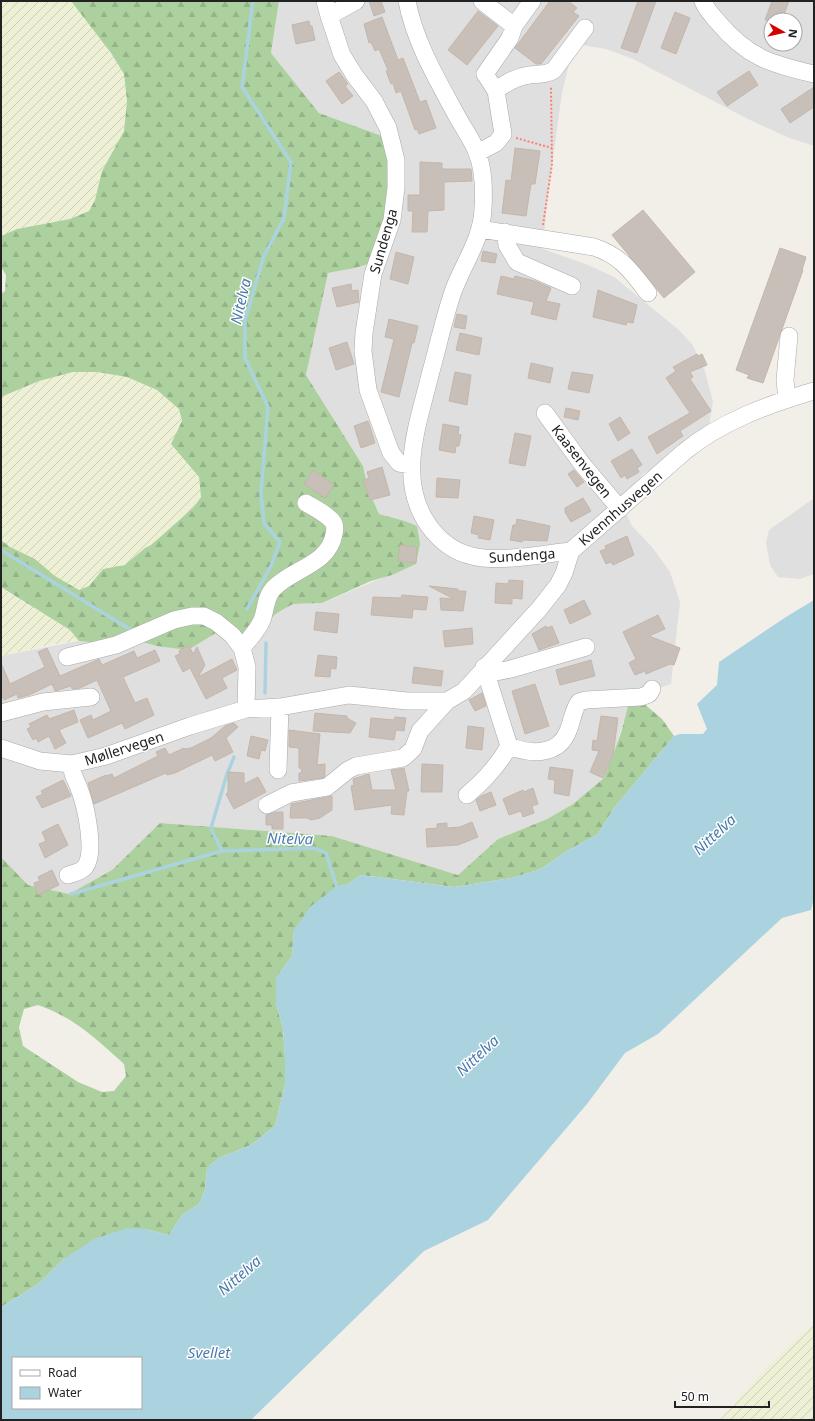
<svg xmlns="http://www.w3.org/2000/svg" width="815" height="1421" font-family="'Noto Sans',sans-serif">
  <defs>
    <pattern id="farmland-furrows" width="10" height="10" patternUnits="userSpaceOnUse"><rect width="10" height="10" fill="#eef0d5"/><path d="M-1 1l2-2M0 10L10 0M9 11l2-2" fill="none" stroke="#ccceb7"/></pattern>
    <pattern id="forest-firs" width="22" height="20" patternUnits="userSpaceOnUse"><rect width="22" height="20" fill="#add19e"/><path d="M5 1l3.5 6h-7zM16 11l3.5 6h-7z" fill="#95b388"/></pattern>
  </defs>
  <rect width="100%" height="100%" fill="#f2efe9"/>
  <!-- residential -->
  <path fill="#e0dfdf" fill-rule="evenodd" d="M279,1H814V146L787,137L748,119L633,59L606,49L582,45L569,64L562,93L547,202L543,249L588,265L614,277L679,330L692,344L705,371L713,402L709,426L671,458L643,474L629,493L625,511L632,526L653,548L670,572L680,602L671,684L631,698L613,756L604,778L573,804L547,819L498,839L458,875L332,836L160,823L112,870L69,894L28,885L1,857V656L78,641L107,644L224,628L256,632L277,613L293,604L322,603L416,564L405,521L379,514L368,489L363,466L306,375L328,273L355,268L375,262L393,140L319,113L271,53ZM771,20H795V44H771Z
    M814,498V574L800,579L778,577L770,565L766,543L769,530Z"/>
  <!-- farmland -->
  <path fill="url(#farmland-furrows)" d="M1,1H71L111,53L124,74L127,101L124,131L102,171L95,200L89,211L70,219L17,229L1,236Z
    M73,372H97L127,377L157,390L179,409L182,421L183,459L199,477L201,497L194,507L151,545L145,548L125,565L103,569L89,586L79,590L55,576L35,559L10,547L1,540V397L39,381Z
    M1,587L70,630L79,641L48,645L1,656Z
    M814,1323V1420H720L767,1367Z"/>
  <!-- forest -->
  <path fill="url(#forest-firs)" fill-rule="evenodd" d="M71,1H279L271,53L319,113L393,140L399,169L375,262L355,268L328,273L306,375L363,466L368,489L379,514L405,521L417,526L420,544L416,564L392,575L371,581L322,603L293,604L277,613L256,632L242,637L224,628L188,650L157,646L132,639L107,644L79,641L70,630L1,587V540L10,547L35,559L55,576L79,590L89,586L103,569L125,565L145,548L151,545L194,507L201,497L199,477L171,444L182,421L179,409L157,390L127,377L97,372H73L39,381L1,397V294L5,291L6,275L1,267V236L17,229L70,219L89,211L95,200L102,171L124,131L127,101L124,74L111,53Z
    M642,702L662,719L674,736L614,808L598,834L567,851L541,869L512,878L454,887L361,875L348,884L336,887L294,930L292,956L276,978V1003L283,1029L285,1057V1084L275,1126L251,1145L219,1158L207,1168L205,1190L199,1204L182,1215L169,1235L145,1229L64,1259L37,1285L1,1307V857L28,885L69,894L112,870L160,823L332,836L458,875L498,839L547,819L573,804L604,778L621,733L628,706ZM38,1005C75,1018 95,1038 124,1064L126,1076L114,1091L102,1092L78,1082L23,1046L19,1027L24,1009Z"/>
  <!-- water -->
  <path fill="#aad3df" fill-rule="evenodd" d="M814,600V898L811,910L782,918L658,1034L625,1053L587,1104L488,1220L424,1251L251,1420H1V1307L37,1285L64,1259L94,1239L127,1228L145,1229L169,1235L182,1215L199,1204L205,1190L207,1168L219,1158L251,1145L275,1126L285,1084V1058L283,1029L276,1003V978L292,956L294,930L310,907L336,887L348,884L361,875L454,887L512,878L541,869L567,851L598,834L614,808L674,736L680,734H703L707,729L697,704L717,685L719,662L786,617ZM13,1358H141V1408H13Z"/>
  <g fill="none" stroke-linecap="round" stroke-linejoin="round">
    <!-- stream -->
    <path stroke="#aad3df" stroke-width="3.5" d="M1,550L131,630
      M247,609L271,566L280,542L264,523L261,494L268,407L245,358V320L264,256L284,218L291,162L242,87L253,1
      M265,693L266,643
      M234,757L227,774L211,828L222,851L314,848L326,853L338,891
      M71,894L222,851"/>
  </g>
  <!-- building -->
  <path fill="#c7bfb8" stroke="#c4b6ab" d="M369,1H381L385,12L374,16Z
    M550,1H568L577,8L573,12L579,16L541,64H536L515,48Z
    M638,1H656L637,53L621,48Z
    M772,1H789L782,20H765Z
    M478,11L498,26L467,65L448,50Z
    M675,12L690,18L676,54L661,48Z
    M382,17L398,60L403,58L420,102L426,100L436,128L419,134L417,129L415,130L401,91L396,93L393,83L391,84L386,71L388,70L379,49L375,51L371,42L369,43L364,24Z
    M309,21L310,26H312L315,40L296,44L292,25Z
    M749,71L758,85L727,106L717,92Z
    M339,72L348,84L345,86L353,96L342,104L326,81Z
    M814,87V107L790,123L781,109Z
    M515,148L540,151L535,184H531L526,216L502,213L506,180L511,181Z
    M420,162L442,163V169H471L472,181L444,182V210L428,211L427,232H412L413,211H408V195H420Z
    M643,210L695,272L664,298L612,235Z
    M780,248L806,257L802,270H803L763,383L747,378L749,375L736,370Z
    M483,251L497,254L495,263L481,261Z
    M396,252L414,257L408,284L390,279Z
    M501,276L514,279L515,276L535,281L551,288L546,301L560,304L556,320L531,314L534,302L497,294Z
    M351,284L352,291L358,290L359,302L337,307L332,288Z
    M598,290L637,305L633,323L627,322L626,325L593,317Z
    M457,314L467,316L465,329L454,327Z
    M389,319L418,326L414,343H412L399,397L381,392L394,339L385,337Z
    M460,333L482,338L479,355L456,350Z
    M347,342L354,364L336,370L329,348Z
    M697,354L698,356L702,354L707,365L690,372L693,377L690,379L711,411L680,431L683,436L657,454L648,437L690,413L666,378L676,371L673,367Z
    M531,363L553,368L550,383L528,378Z
    M455,372L471,375L467,405L449,401Z
    M572,372L593,375L589,393L568,389Z
    M566,408L580,411L578,420L564,417Z
    M620,417L630,433L618,441L609,424Z
    M368,421L375,443L361,448L354,426Z
    M443,424L459,427L458,434L461,435L459,446H456L455,453L439,450Z
    M515,433L531,436L525,466L509,463Z
    M632,449L642,465L637,468L639,472L627,479L625,475L621,478L611,461Z
    M382,467L390,495L370,500L363,480L369,478L367,472Z
    M313,470L334,485L325,498L304,484Z
    M574,470L584,482L577,487L568,474Z
    M437,478L460,480L458,498L436,497Z
    M583,498L591,511L571,522L565,512V508Z
    M474,516L494,520L490,540L478,538L479,535L471,533Z
    M517,519L550,526L547,541L523,540L522,542L510,540L513,525H516Z
    M627,536L634,555L613,565L611,562L606,564L600,551L606,549L605,546Z
    M400,545L417,547L416,563L398,561Z
    M509,580L523,581L522,599L512,598V604L495,603L496,583L508,584Z
    M429,586L458,589V591H466L463,611L441,610L440,598L454,599Z
    M402,595L428,597L426,610L413,609L412,618L371,615L373,597L401,598Z
    M584,600L591,614L570,624L564,610Z
    M316,612L339,614L337,633L314,630Z
    M658,615L665,629L649,636L680,648L674,665L670,664L646,674L645,671L635,675L629,663L636,659L623,632Z
    M546,626L547,628L552,626L559,643L539,650L532,634Z
    M472,628L473,644L445,647L443,631Z
    M189,645L193,654L197,647L205,665L198,677L232,659L237,670L222,678L227,688L206,699L190,668L183,672L175,656L180,654L179,651Z
    M47,648L60,676L97,660L99,659L102,665L134,651L137,658L155,650L160,661L123,677L135,703L147,698L154,715L125,729L122,723L88,738L80,720L91,715L93,720L111,711L97,680L80,688L72,689L71,686L55,691L52,684L29,695L18,698L17,694L4,700L1,694V663L10,684L45,667L38,652Z
    M318,655L337,657L336,669L331,668L330,677L315,676Z
    M591,660L595,676L560,685L556,670Z
    M414,667L443,671L441,686L412,683Z
    M535,684L549,726L525,734L512,691Z
    M482,693L486,706L475,711L469,700Z
    M74,710L78,722L59,730L66,743L55,749L49,736L38,742L36,738L33,740L27,729L31,727L29,724L47,715L49,719Z
    M315,713L347,716V718L356,723L350,733L313,731Z
    M601,716L618,718L613,755L603,778L590,772L599,751L592,750L593,740L597,741Z
    M395,717L406,718L404,731L396,730L394,740L369,737L371,718L394,720Z
    M234,723L238,727L226,738L233,752L215,761L212,755L175,773L167,775L166,773L94,804L88,783L106,775V776L112,774L114,778L158,756L156,752L165,748L169,755L184,748L185,749L191,748L211,738L225,726Z
    M468,726L484,728L482,750L466,748Z
    M289,730L320,734L317,765L325,764V776L323,778L299,781V773H301L302,769L299,768V748L289,747Z
    M251,736L268,740L265,751L261,750L259,759L247,756Z
    M422,764L443,765L442,792H421Z
    M550,767L573,770L569,796L554,793L555,780L548,779Z
    M404,768L409,791H407L404,815L391,814L392,805L355,810L351,786L354,785L353,779L369,774L372,790H396L391,770Z
    M228,772L244,773V784L258,777L266,792L234,809L226,794L228,792Z
    M63,780L71,796L42,808L36,797L43,794L41,791Z
    M533,788L538,804L532,806L534,813L523,817L521,811L509,815L503,799L523,790L524,792Z
    M491,792L496,805L480,811L476,800L481,796Z
    M332,796V810L320,818L311,820L307,818H290L291,804Z
    M276,812H283V829H272V825H266V815Z
    M472,822L478,837L458,845L427,847L426,829L437,828V824L447,823V828L460,827Z
    M58,824L68,845L45,858L39,844L46,841L42,832Z
    M52,870L59,885L38,895L34,883L40,881L38,877Z"/>
  <g fill="none" stroke-linecap="round" stroke-linejoin="round">
    <!-- minor casing -->
    <g stroke="#a9a9a9" stroke-width="18">
      <path id="minor" d="M325,1L329,16
        M356,1L329,16L342,55L355,76L374,101L388,128L396,160V188L392,220L373,274L364,333L363,351L368,390L391,453L399,463L411,465
        M407,1C415,43 438,81 458,118C464,129 473,141 477,153C484,169 484,191 483,209C482,238 464,263 454,289C444,317 438,347 430,375C418,425 396,480 429,526C440,541 454,552 472,556C499,563 542,554 571,551
        M482,1L514,26
        M703,1C705,8 712,15 717,21C747,57 770,64 814,74
        M496,91C505,83 517,77 529,75C538,74 547,75 554,70L585,28
        M477,153L496,143L503,134L496,91L485,74L510,38L514,26L532,1
        M480,229L594,247C621,256 631,271 648,293
        M505,232L507,245L517,262L572,286
        M787,399L785,380L789,336
        M545,413L582,464L620,509
        M242,648C249,639 258,630 262,620C266,610 265,598 273,589C291,569 329,565 334,534C335,530 335,525 333,522C327,514 314,508 306,503
        M67,657L116,645L174,620L192,616H204L216,622L232,635L242,648L247,667L246,709
        M484,667L509,746C529,754 558,757 568,731C572,722 573,710 579,702L586,700L641,697L649,694L652,689
        M484,667L496,672L511,669L586,647
        M1,713L43,702L91,697
        M1,748L40,761L72,764L106,756L190,726L246,709L280,707L349,695L407,701H447L464,691L540,608L558,585L564,573L571,551L684,452C722,421 767,405 814,391
        M278,770L280,707
        M467,795C485,780 498,766 509,746
        M267,805L291,793L327,787L348,770L356,766L403,758L413,749L420,731L447,701
        M68,875C74,873 81,872 85,867C96,853 86,807 80,791C77,781 71,775 72,764"/>
    </g>
    <!-- path -->
    <path stroke="#fa8072" stroke-width="2" stroke-dasharray="2 2" stroke-linecap="butt" d="M516,138L552,148
      M543,225L552,164L551,86"/>
    <!-- minor -->
    <use href="#minor" stroke="#fff" stroke-width="17"/>
  </g>
  <g text-anchor="middle" dominant-baseline="central" stroke-width="3" stroke-linejoin="round" paint-order="stroke">
    <!-- street labels -->
    <g font-size="14" fill="#222" stroke="#fff">
      <text transform="translate(383 241) rotate(-74)">Sundenga</text>
      <text transform="translate(582 461) rotate(52)">Kaasenvegen</text>
      <text transform="translate(620 508) rotate(-41)">Kvennhusvegen</text>
      <text transform="translate(522 555) rotate(-4)">Sundenga</text>
      <text transform="translate(124 748) rotate(-18)">Møllervegen</text>
    </g>
    <!-- water labels -->
    <g font-size="15" font-style="italic" fill="#4a7aab" stroke="#fff">
      <text transform="translate(240 301) rotate(-77)">Nitelva</text>
      <text transform="translate(714 834) rotate(-43)">Nittelva</text>
      <text transform="translate(290 838) rotate(1)">Nitelva</text>
      <text transform="translate(477 1055) rotate(-43)">Nittelva</text>
      <text transform="translate(239 1275) rotate(-41)">Nittelva</text>
      <text x="209" y="1352">Svellet</text>
    </g>
  </g>
  <!-- border -->
  <rect width="815" height="1421" fill="none" stroke="#222222" stroke-width="4"/>
  <!-- legend -->
  <rect x="12" y="1357" width="130" height="52" fill="#ffffff" stroke="#a7a7a7"/>
  <rect x="20" y="1370" width="20" height="6" fill="#ffffff" stroke="#a7a7a7"/>
  <text x="48" y="1377" font-size="12" fill="#222222">Road</text>
  <rect x="20" y="1387" width="20" height="12" fill="#aad3df" stroke="#a7a7a7"/>
  <text x="48" y="1397" font-size="12" fill="#222222">Water</text>
  <!-- north arrow -->
  <g transform="translate(783 32) rotate(98)"><circle r="19" fill="#ffffff" stroke="#a7a7a7"/>
  <path d="M0-3L7 15L0 10L-7 15Z" fill="#d40000"/>
  <text y="-6" font-size="11" font-weight="bold" text-anchor="middle" fill="#222222">N</text>
  </g>
  <!-- scale -->
  <path d="M675 1401v6h94v-6" fill="none" stroke="#222222" stroke-width="2"/>
  <text x="681" y="1401" font-size="12" fill="#222222" stroke="#ffffff" stroke-width="3" paint-order="stroke">50 m</text>
</svg>
